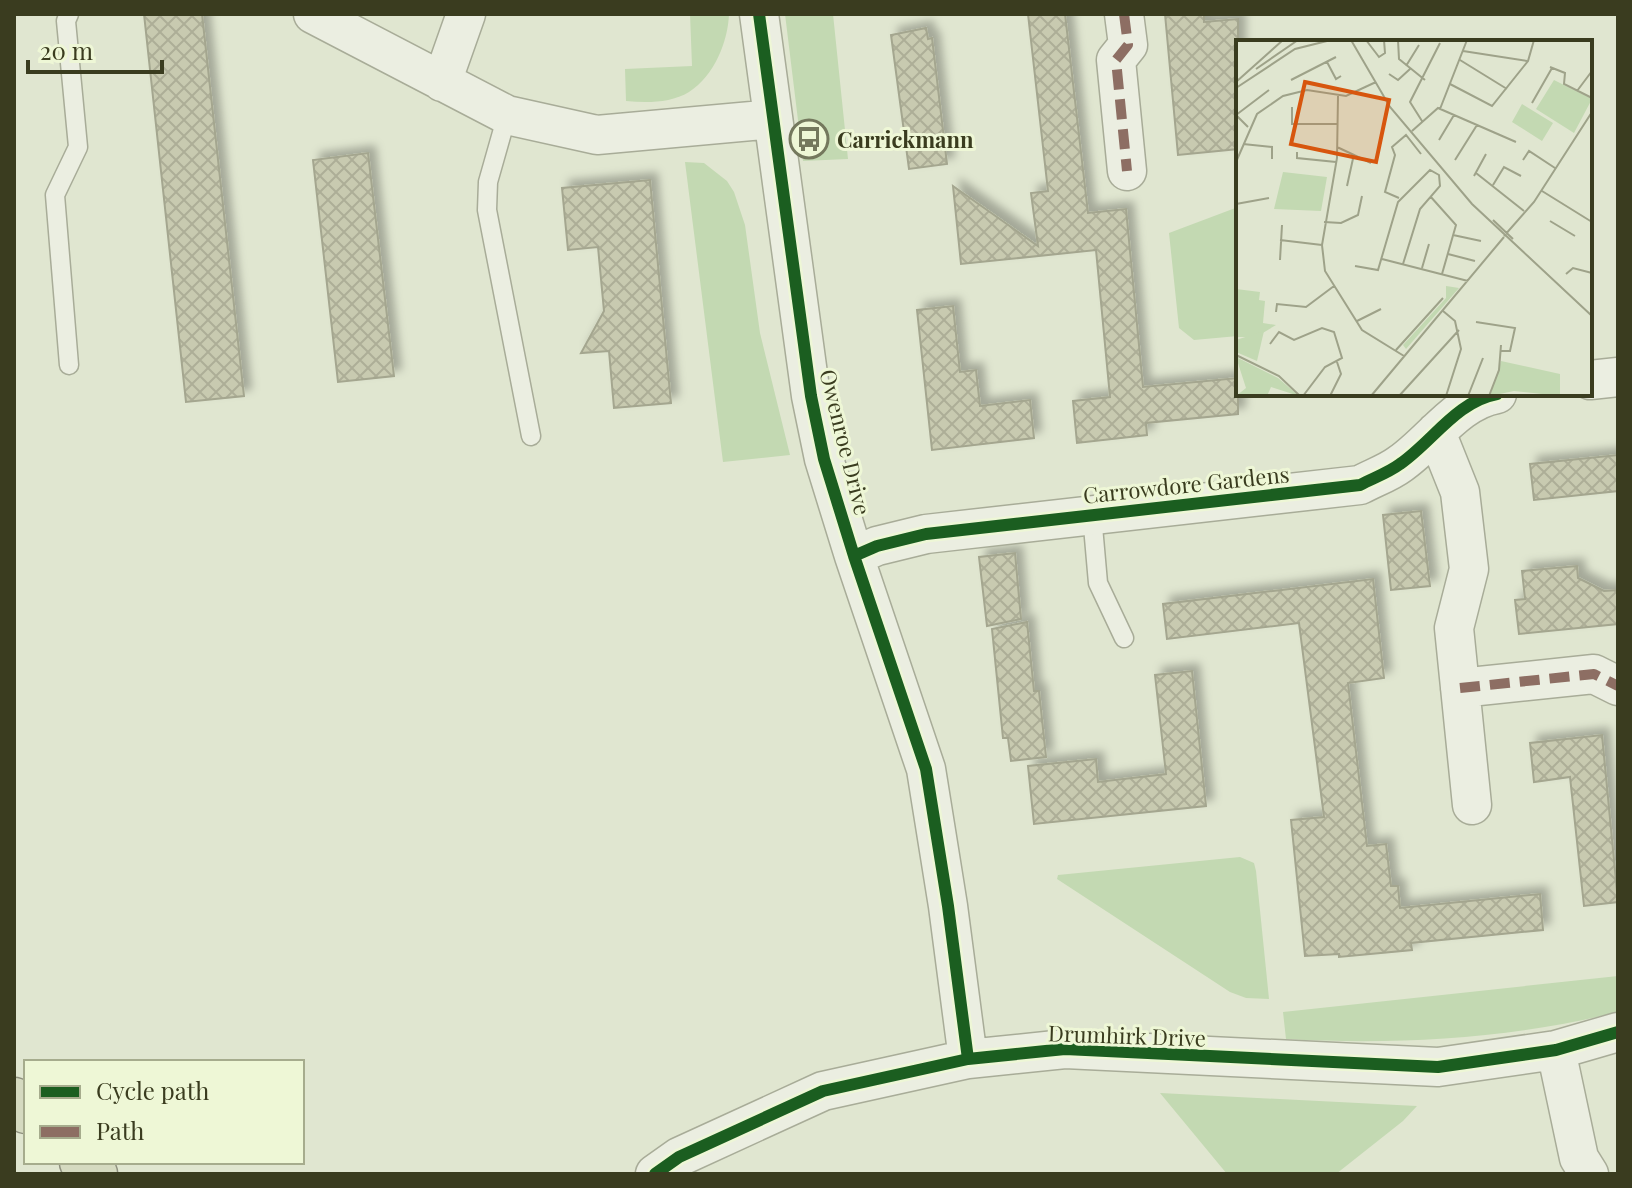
<svg xmlns="http://www.w3.org/2000/svg" width="1632" height="1188" font-family="'Playfair Display',serif">
  <defs>
    <pattern id="building-cross-hatch" width="8" height="8" patternUnits="userSpaceOnUse" patternTransform="scale(2)"><rect width="8" height="8" fill="#c8cab0"/><path d="M0 0l8 8M0 8l8-8" fill="none" stroke="#adae97"/></pattern>
    <filter id="shadow"><feDropShadow dx="7" dy="-7" stdDeviation="4" flood-color="#0004"/></filter>
  </defs>
  <rect width="100%" height="100%" fill="#e0e6d0"/>
  <!-- green -->
  <path fill="#c3d9b2" d="M690,14H729C728,42 714,76 689,92C671,103 647,103 626,101L625,69L692,66Z
    M785,14H833L848,159L803,161Z
    M685,162L704,163L727,181L734,192L745,225L760,333L790,455L723,462Z
    M1238,207V336L1194,340L1179,328L1169,233Z
    M1240,857L1254,863L1256,871L1269,999L1246,998L1230,992L1057,879L1058,875Z
    M1618,976V1012C1509,1039 1397,1045 1286,1039L1283,1012Z
    M1160,1093L1417,1106L1403,1121L1336,1174H1227Z"/>
  <!-- building -->
  <path fill="url(#building-cross-hatch)" stroke="#a4a68f" stroke-width="2" filter="url(#shadow)" d="M144,14H202L244,396L186,402Z
    M1028,14H1065L1088,213L1126,209L1143,387L1238,378V414L1146,423L1147,435L1077,443L1073,401L1110,397L1096,250L961,264L953,186L1038,246L1031,193L1048,191Z
    M1165,14H1204V22L1238,19V149L1178,155Z
    M926,28L928,39L932,38L947,164L909,169L891,35Z
    M368,153L394,376L338,382L313,160Z
    M650,180L671,403L614,408L609,351L581,353L604,311L598,247L568,250L562,188Z
    M953,306L960,372L976,370L980,406L1030,400L1034,438L932,450L917,310Z
    M1618,455V491L1534,500L1530,464Z
    M1421,511L1430,586L1391,590L1383,515Z
    M1015,553L1021,619L987,626L979,557Z
    M1577,566L1578,578L1604,591L1618,590V624L1519,634L1515,600L1525,599L1522,571Z
    M1373,579L1384,678L1348,683L1367,846L1386,844L1391,886H1398L1400,908L1540,894L1543,930L1411,943L1412,950L1339,957V954L1305,956L1291,820L1324,817L1299,623L1167,639L1163,604Z
    M1027,622L1034,691H1039L1046,757L1011,761L1008,738H1003L992,629Z
    M1192,671L1206,806L1034,824L1028,766L1096,759L1098,782L1166,774L1155,675Z
    M1602,735L1618,902L1584,906L1570,777L1534,782L1530,743Z"/>
  <g fill="none" stroke-linecap="round" stroke-linejoin="round">
    <!-- lane casing -->
    <g stroke="#a8ac98" stroke-width="21">
      <path id="lane" d="M69,14L66,21L78,147L55,195L69,365
        M507,115L488,182L487,210L531,436
        M1092,515L1098,583L1124,638"/>
    </g>
    <!-- street casing -->
    <g stroke="#a8ac98" stroke-width="41">
      <path id="street" d="M313,14L507,115L597,135L773,119
        M759,14L811,396L824,459L854,556L926,769L948,906L968,1059
        M1124,14L1128,45L1116,60L1127,171
        M442,82L466,14
        M1590,380L1618,377
        M1436,432L1460,492L1469,569L1454,628L1472,805
        M854,556L877,546L926,534L1360,485C1373,478 1388,473 1400,464C1432,442 1457,401 1497,394
        M1460,688L1594,674L1618,686
        M1556,1050L1579,1158L1589,1174
        M655,1174L679,1157L823,1091L968,1059L1065,1049L1438,1067L1556,1050L1618,1032"/>
    </g>
    <!-- highway casing -->
    <g stroke="#8f917f" stroke-width="47">
      <path id="highway" d="M14,1100L26,1111
        M82,1162L95,1174"/>
    </g>
    <!-- lane -->
    <use href="#lane" stroke="#ebeee1" stroke-width="18"/>
    <!-- street -->
    <use href="#street" stroke="#ebeee1" stroke-width="38"/>
    <!-- highway -->
    <use href="#highway" stroke="#d5dac0" stroke-width="44"/>
    <!-- quiet -->
    <path stroke="#8d6e63" stroke-width="10" stroke-dasharray="20 10" stroke-linecap="butt" d="M1124,14L1128,45L1116,60L1127,171
      M1460,688L1594,674L1618,686"/>
    <!-- cycleway casing -->
    <g stroke="#eef7d6" stroke-width="17">
      <path id="cycleway" d="M759,14L811,396L824,459L854,556L926,769L948,906L968,1059
        M854,556L877,546L926,534L1360,485C1373,478 1388,473 1400,464C1432,442 1457,401 1497,394
        M655,1174L679,1157L823,1091L968,1059L1065,1049L1438,1067L1556,1050L1618,1032"/>
    </g>
    <!-- cycleway -->
    <use href="#cycleway" stroke="#1b5e20" stroke-width="12"/>
  </g>
  <!-- icons -->
  <defs>
    <g id="bus-ring" transform="scale(2)"><circle r="9.5" fill="#eef7d6" stroke="#74785d" stroke-width="1.5"/><path d="M-5-6H5V4H4V6H2V4H-2V6H-4V4H-5ZM-3.5-4V0h7V-4ZM-3.5 1.2v1.5H-2V1.2ZM2 1.2v1.5H3.5V1.2Z" fill="#74785d"/></g>
  </defs>
  <g fill-rule="evenodd">
    <use href="#bus-ring" x="809" y="139"/>
  </g>
  <g text-anchor="middle" dominant-baseline="central" stroke-width="6" stroke-linejoin="round" paint-order="stroke">
    <!-- poi labels -->
    <g font-size="22" font-weight="bold" fill="#3a3c1f" stroke="#eef7d6" text-anchor="start">
      <text x="837" y="139">Carrickmann</text>
    </g>
    <!-- street labels -->
    <g font-size="22" fill="#3a3c1f" stroke="#eef7d6">
      <text transform="translate(846 442) rotate(76)">Owenroe Drive</text>
      <text transform="translate(1186 484) rotate(-6)">Carrowdore Gardens</text>
      <text transform="translate(1127 1035) rotate(2)">Drumhirk Drive</text>
    </g>
  </g>
  <!-- overview -->
  <g transform="translate(1236 40)">
    <rect width="356" height="356" fill="#e0e6d0"/>
    <path d="M318,40L356,59L338,93L300,69ZM286,64L317,83L306,101L276,82ZM47,132L91,137L85,171L38,169ZM210,246L223,248L170,309L167,305L210,258ZM0,249L24,252L23,260L29,261L27,283L40,285L20,297H0Z" fill="#c3d9b2"/>
    <path d="M28,291L21,321L0,312V300ZM0,317L42,338L63,356L35,347L31,356H0L10,348ZM265,321L324,334V356L278,351L254,356Z" fill="#c3d9b2"/>
    <path fill="none" stroke="#9ea289" stroke-width="2" d="M115,0L154,67L236,164L356,276M130,0L143,17L149,13L148,0M162,0L163,19L189,40M227,11L291,21M224,20L271,49M91,22L100,39L105,36M170,26L183,5M314,27L329,33L328,44L356,58M20,29L62,0M153,34L162,40L174,29M55,40L100,17M0,42L47,0M214,44L256,66L292,21L298,0M0,48L59,9L95,0M341,51L356,31M102,56L101,118L86,205L89,231L126,290L168,316M296,63L316,28M56,67V84H102M204,69L231,0M186,81L174,62L204,3M12,87L0,75L33,50M176,91L202,68L280,102M203,100L218,75M7,104L36,107V119M101,107L135,123M61,112V118L100,122M219,120L241,85M287,120L293,111L319,128M0,122L21,74L47,56L71,50L110,56L140,42M240,133L288,171M238,136L250,114M257,145L268,127L285,136M111,146L118,114M306,151L356,182M194,156L220,185L206,234M163,158L149,152L159,115L156,107L170,95L185,114M0,164L33,158M257,180L277,199M314,181L339,196M88,182L105,183L122,175L126,156M217,195L245,201M268,196L298,162L356,72M44,200L86,205M212,214L239,221M146,219L232,241M44,220L46,185M119,226L142,230L162,162L194,130L203,135L204,146L184,169L167,224M186,228L193,204M330,234L337,228L356,233M207,271L219,281L225,309L210,356M40,272L41,264L70,267L98,246M121,281L145,269M240,282L279,288L274,311H265M34,304L43,292L58,300L86,288L98,292L106,318L89,327L67,356M160,310L207,258M0,315L43,336L64,356M94,356L105,334L101,322M135,356L268,197M163,356L223,290M232,356L247,318M253,356L263,330L265,305"/>
    <path fill="#d7560e" fill-opacity="0.15" stroke="#d7560e" stroke-width="4" d="M69,42L153,60L140,122L55,104Z"/>
    <rect width="356" height="356" fill="none" stroke="#3a3c1f" stroke-width="4"/>
  </g>
  <!-- border -->
  <rect width="1632" height="1188" fill="none" stroke="#3a3c1f" stroke-width="32"/>
  <!-- legend -->
  <rect x="24" y="1060" width="280" height="104" fill="#eef7d6" stroke="#a6ac8d" stroke-width="2"/>
  <rect x="40" y="1086" width="40" height="12" fill="#1b5e20" stroke="#a6ac8d" stroke-width="2"/>
  <text x="96" y="1100" font-size="24" fill="#3a3c1f">Cycle path</text>
  <rect x="40" y="1126" width="40" height="12" fill="#8d6e63" stroke="#a6ac8d" stroke-width="2"/>
  <text x="96" y="1140" font-size="24" fill="#3a3c1f">Path</text>
  <!-- scale -->
  <path d="M28 60v12h134v-12" fill="none" stroke="#3a3c1f" stroke-width="4"/>
  <text x="40" y="60" font-size="24" fill="#3a3c1f" stroke="#eef7d6" stroke-width="6" paint-order="stroke">20 m</text>
</svg>
